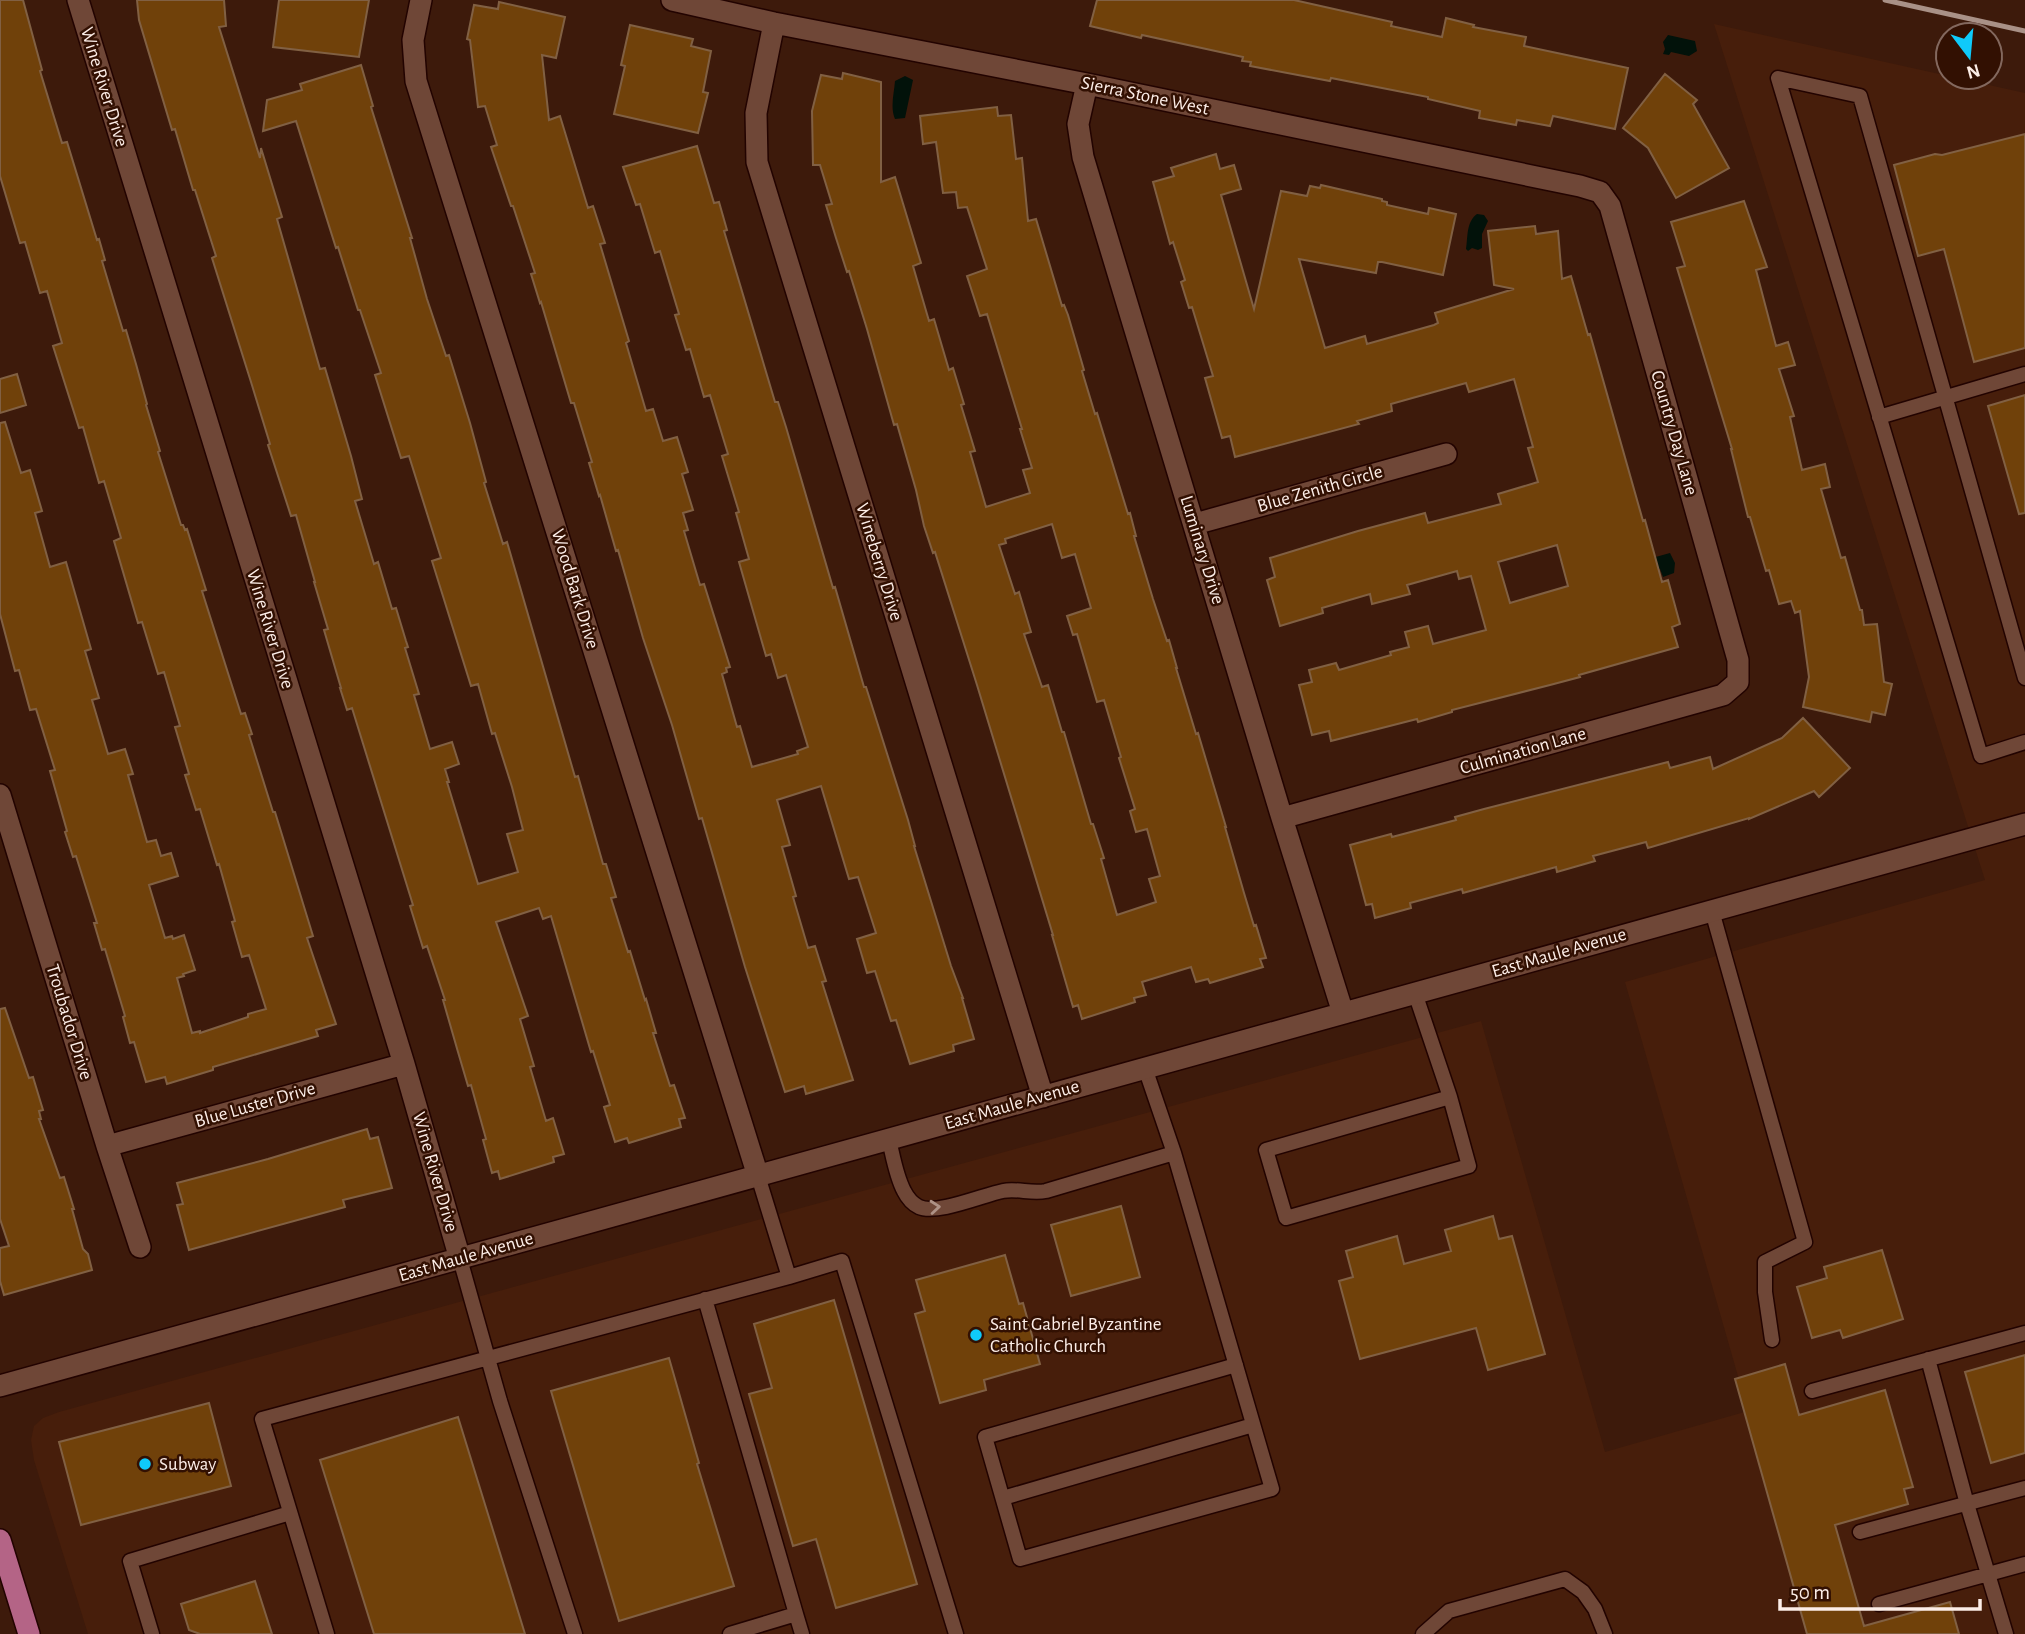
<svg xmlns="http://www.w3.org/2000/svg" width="2025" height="1634" font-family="'Alegreya Sans',sans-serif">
  <rect width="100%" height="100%" fill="#3d1a0b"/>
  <!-- built -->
  <path fill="#471e0b" d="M1714,24L2025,93V1634H88L34,1460L31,1440L34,1426L43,1418L59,1412L1481,1021L1605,1452L1748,1411L1625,982L1985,880Z"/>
  <!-- water -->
  <path fill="#02120a" d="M1668,35L1695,41L1697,51L1689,56L1671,52L1669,55L1663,54L1665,49L1663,42Z
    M905,76L913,80L905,118L895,119C890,107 894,94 895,81Z
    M1477,214L1484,215L1488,221L1482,234V248L1478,250L1472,248L1468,251L1466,249C1468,237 1466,222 1477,214Z
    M1670,553L1675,563L1674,573L1663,577L1660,569L1637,575L1652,558Z"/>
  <!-- building -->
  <path fill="#70410a" stroke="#816043" stroke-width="2" fill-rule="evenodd" d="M0,0H23L42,70L40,71L62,143L67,142L97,240L99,239L105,260L102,261L123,331L126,330L136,364L147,404L146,405L160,451L158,452L181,525H183L185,530L187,529L206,590L202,591L241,714L245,713L252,734L249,735L273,812H275L313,936L307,938L336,1024L316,1030L318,1036L213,1067V1070L167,1084L165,1077L146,1082L134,1042L130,1043L123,1017L125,1016L105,949L102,950L94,923H97L76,856L73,857L65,832L67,831L50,771L55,770L36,709L30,710L19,670L15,671L0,614V423L5,422L21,473L30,470L42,511L35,513L50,567L66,562L91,649L85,651L99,698L92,700L108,754L125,749L133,774L128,775L147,842L156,840L161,856L171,853L178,876L149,885L165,938L172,936L173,939L184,935L195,970L183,974L184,976L177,978L192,1033L200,1031V1033L248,1017V1014L266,1009L249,955L242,957L232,922L235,921L219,864L217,865L200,809L196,810L185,775L189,774L175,727L180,726L164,672L158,674L142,622L138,623L114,541L121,538L104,481L99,483L83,427L79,428L53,346L62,343L47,291L40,293L25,242L20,243L0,176Z
    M137,0H224L226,26L219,27L260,158L261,148L282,217L277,219L320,369L325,368L351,456L362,499L355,501L374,564L378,562L392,609L396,608L406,641L408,647L405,648L419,694L414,695L430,749L452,742L459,764L445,769L449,782H447L478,884L518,872L507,834L523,830L512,787L495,733L492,734L478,684L471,686L432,561L441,558L409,456L401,458L375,375L381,373L360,310H358L338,247L336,248L296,121L263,131L267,100L302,90L300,84L361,65L373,106L371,107L412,238H410L427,299L446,356L449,355L470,423L486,482L484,483L503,544L507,542L575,777L578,776L603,864H606L616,897L611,898L628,952L630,951L645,1000L646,999L656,1033H653L670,1086L674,1085L685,1118L679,1119L681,1127L629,1143L627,1138L615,1142L604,1107L610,1105L593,1051L591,1052L551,916L543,919L539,908L496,922L528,1016L520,1019L534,1066L530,1067L546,1121L553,1118L564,1154L553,1157L554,1162L500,1179L498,1171L492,1173L483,1140L486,1139L471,1085L468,1086L458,1052L443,1000H445L427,946L423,948L410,906L413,905L352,708L347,710L340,688H341L324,630L328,629L314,582H315L296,515L291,516L268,445L270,444L251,382L212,258L216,256L195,190H193L175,129L172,130L139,20Z
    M279,0H369L359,57L273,47Z
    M1097,0H1294L1392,22L1391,26L1442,37L1446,18L1474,25L1473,27L1526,37L1524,46L1628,68L1615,129L1553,116L1550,126L1517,120L1516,125L1479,118L1480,111L1428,99V97L1331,78L1330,81L1250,66L1251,62L1242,61L1243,57L1142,35L1141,38L1090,26Z
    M499,2L565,17L556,58L542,55L549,120L560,116L588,208L593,206L605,243L600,244L629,341L626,343L646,411L653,409L663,441L677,437L688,472L682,474L693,510L683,513L688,530L684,531L700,585L704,584L730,667L726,668L727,672L722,674L737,727L740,726L752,767L798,754L797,751L808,747L786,675L778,678L771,654L766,656L739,562L749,559L736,513L739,512L722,456L728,454L710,395L704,397L690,349L686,350L675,315L679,314L660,251L655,253L640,204L636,205L623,167L697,146L714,203L719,202L727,230L724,231L775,402H778L786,427L833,588L835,587L864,687H866L908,820L915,846H914L951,966L963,998H962L974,1039L953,1045L954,1051L910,1064L896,1020L891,1021L875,971L867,973L857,939L876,933L858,877L849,879L821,786L777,800L790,845L782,847L796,896L793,897L808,948L815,946L826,981L822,982L853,1080L806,1094L804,1086L785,1092L745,967L702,818L699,819L672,725L643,638L618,550L616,551L600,495L599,496L589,463L592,462L574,403H571L541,302L540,303L531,274L535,273L513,206H511L491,147L497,145L485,106L478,107L470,40L467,39L474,5L498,9Z
    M630,25L693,39L691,46L711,51L703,92L708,93L698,133L614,114L625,66L621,65Z
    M843,73L881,82V182L895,177L921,263L913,266L929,321L934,319L949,370L953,368L964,404L961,405L975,451L970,452L986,507L1030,493L1023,470L1032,468L1020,429H1022L987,314L980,316L967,276L987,269L967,207L958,208L956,192L943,193L936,142L923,144L920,116L997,107L998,116L1011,115L1016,159L1022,158L1028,221L1036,219L1062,306L1064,305L1068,315L1084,370L1082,371L1095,414L1097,413L1128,514L1130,513L1136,536H1134L1153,599L1167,641L1169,640L1177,668H1176L1196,734L1198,733L1226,827H1225L1244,893L1254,926L1256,925L1266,958L1260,959L1263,967L1210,983L1208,979L1196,982L1191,967L1142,982L1146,995L1134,998L1135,1002L1082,1019L1078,1005L1073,1007L1052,935H1053L977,685L935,552L933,553L924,526L916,490L897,424L894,425L867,329L849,271L847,272L836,238L826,205L832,204L820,165H813L812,111L821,75L842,79ZM1052,524L1062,558L1075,554L1091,608L1067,616L1073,635L1077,634L1097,702L1104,700L1121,757L1119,758L1135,809L1130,811L1136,832L1147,829L1160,876L1149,879L1156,902L1117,915L1101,859L1104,858L1093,824H1091L1064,732H1062L1048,685L1042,687L1024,634L1031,632L1019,592L1015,594L999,545L1006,543L1005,539Z
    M1665,74L1697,100L1693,104L1729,168L1676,198L1648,148L1623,128Z
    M2025,134V348L1974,362L1944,249L1918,256L1894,165L1935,154L1942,155Z
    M1216,154L1220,169L1234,165L1241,189L1221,195L1254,309L1281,191L1307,196L1310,186L1320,188L1321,185L1382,199V201L1387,202V205L1428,214L1429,208L1456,214L1443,275L1382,262H1378L1376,273L1299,259L1325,348L1365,336L1367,344L1434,325L1438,323L1435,313L1514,289L1494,285L1488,231L1535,226L1536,234L1558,231L1562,279L1571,276L1588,335L1590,334L1643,521L1645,520L1662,582L1668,580L1680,624L1672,627L1678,647L1579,675L1580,677L1550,685L1452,710V712L1418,722L1417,719L1331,741L1329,731L1312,735L1299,685L1312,682L1309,670L1336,663L1339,670L1391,655L1390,652L1409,647L1405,632L1428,626L1433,644L1486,630L1471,576L1459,579L1457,571L1407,585L1410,594L1372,604L1370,594L1322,608L1323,613L1280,626L1267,580L1275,577L1270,558L1358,531L1425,513L1428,523L1501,504L1498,494L1538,482L1528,448L1533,447L1514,379L1469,392L1466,383L1391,404L1392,411L1357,421L1359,424L1235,457L1230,436L1222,438L1205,378L1213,376L1192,307L1189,308L1181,282L1185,280L1173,242L1170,244L1153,182L1174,176L1171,168ZM1557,545L1568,586L1510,603L1498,562Z
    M1744,201L1767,267L1756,270L1776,346L1788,342L1795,365L1779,369L1794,416L1790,417L1802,470L1825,464L1830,487L1821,489L1841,558L1845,557L1860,610H1862L1864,625L1877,624L1884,682L1892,684L1885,715L1872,712L1870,722L1803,707L1809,677L1800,611L1795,613L1791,601L1779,604L1769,570L1766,571L1750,517H1748L1731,449H1732L1677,268L1685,266L1671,222Z
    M17,374L26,405L0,413V379Z
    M2025,395V513L2019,514L1988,406Z
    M1803,718L1850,768L1819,797L1814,791L1749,819V818L1648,848L1646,842L1593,856L1595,861L1557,872L1556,867L1463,893L1462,889L1410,903L1411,908L1375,918L1372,904L1366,905L1350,845L1391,834L1392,837L1456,820L1455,817L1484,809L1668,762L1670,768L1710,757L1713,769L1782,738Z
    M5,1008L29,1078L33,1077L43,1110L39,1111L41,1119H39L60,1178L64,1177L74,1209H72L83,1249L88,1254L92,1270L4,1295L0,1281V1248L9,1246L0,1219V1009Z
    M367,1129L370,1139L378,1137L392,1188L343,1200L345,1207L189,1250L177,1205L183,1204L177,1183L268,1159Z
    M1121,1206L1140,1277L1071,1296L1051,1225Z
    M1493,1216L1499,1239L1512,1236L1545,1354L1488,1370L1476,1328L1360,1359L1339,1281L1353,1277L1346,1251L1397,1236L1404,1264L1451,1251L1445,1230Z
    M1882,1250L1903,1319L1843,1338L1840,1330L1812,1338L1797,1287L1827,1278L1824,1267Z
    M1005,1255L1019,1304L1023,1303L1040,1364L984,1380L986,1390L940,1403L915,1314L925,1311L916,1280Z
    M834,1300L917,1584L836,1608L816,1539L793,1546L749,1394L772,1388L754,1324Z
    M2025,1355V1453L1991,1463L1965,1372Z
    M669,1358L699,1463L697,1464L734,1586L619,1621L551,1391Z
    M1785,1364L1799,1415L1885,1390L1913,1487L1904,1489L1908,1504L1835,1525L1864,1626L1950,1602L1959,1634H1807L1735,1379Z
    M209,1403L231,1486L81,1525L59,1442Z
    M458,1417L525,1634H374L320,1460Z
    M255,1581L272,1634H200L189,1630L181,1604Z"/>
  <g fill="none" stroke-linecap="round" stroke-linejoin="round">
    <!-- service casing -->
    <g stroke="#220300" stroke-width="17">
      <path id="service" d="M1879,417L2025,374
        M2025,678L1860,96L1778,78L1981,756L2025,742
        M1712,911L1805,1242L1765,1262V1292L1772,1340
        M1415,993L1450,1097L1469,1166L1286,1218L1266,1150L1450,1097
        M1145,1068L1174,1153L1272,1489L1020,1559L985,1437L1236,1365
        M889,1140C893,1156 896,1176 904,1191C907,1197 913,1204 919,1207C937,1215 983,1195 1003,1191C1017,1188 1031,1194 1046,1191L1174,1153
        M460,1259L500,1401L575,1634
        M789,1277L842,1261L956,1634
        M705,1299L796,1614L730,1634
        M1928,1359L1967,1504L2006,1634
        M1812,1391L2025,1333
        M1003,1498L1253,1425
        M1860,1532L2025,1488
        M1879,1604L2025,1564
        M796,1614L802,1634
        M152,1634L130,1561L290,1513
        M327,1634L262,1419L789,1277L758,1176
        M1423,1634L1449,1611L1565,1579L1583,1592L1595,1609L1605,1634"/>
    </g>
    <!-- minor casing -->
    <g stroke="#220300" stroke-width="24">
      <path id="minor" d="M78,0L404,1064L460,1259
        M421,0L413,40L416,81L758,1176
        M672,0L774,23L1087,84L1580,186L1600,192L1610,206L1738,660V682L1723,695L1282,818
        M774,23L756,113L757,162L1043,1097
        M1087,84L1078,124L1083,157L1282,818L1343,1013
        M1195,524L1446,454
        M0,795L107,1146L140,1247
        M107,1146L404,1064
        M0,1386L2025,824"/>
    </g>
    <!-- primary casing -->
    <g stroke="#220300" stroke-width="24">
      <path id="primary" d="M0,1540L29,1634"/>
    </g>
    <!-- service -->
    <use href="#service" stroke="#6f4737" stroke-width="14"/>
    <!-- minor -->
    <use href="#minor" stroke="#6f4737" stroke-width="21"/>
    <!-- primary -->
    <use href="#primary" stroke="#b46486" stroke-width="21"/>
    <!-- rail -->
    <path stroke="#a99187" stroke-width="5" d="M1885,0L2025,31"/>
  </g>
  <!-- one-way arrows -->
  <defs><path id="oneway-chevron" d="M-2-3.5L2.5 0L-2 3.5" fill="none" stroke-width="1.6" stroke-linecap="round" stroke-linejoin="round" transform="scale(1.75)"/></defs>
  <use stroke="#ae9286" href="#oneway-chevron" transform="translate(935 1207) rotate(-5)"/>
  <!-- markers -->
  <g fill="#0fcafa" stroke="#321002" stroke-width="2.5">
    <circle cx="976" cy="1335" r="7"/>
    <circle cx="145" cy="1464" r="7"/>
  </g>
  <g text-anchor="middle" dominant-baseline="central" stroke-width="5" stroke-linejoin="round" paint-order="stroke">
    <!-- street labels -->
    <g font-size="19" fill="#fcede7" stroke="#321002">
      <text transform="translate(104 87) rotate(73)">Wine River Drive</text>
      <text transform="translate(1145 96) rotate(12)">Sierra Stone West</text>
      <text transform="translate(1674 433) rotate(74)">Country Day Lane</text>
      <text transform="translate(1320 489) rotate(-16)">Blue Zenith Circle</text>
      <text transform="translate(1202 550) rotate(73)">Luminary Drive</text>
      <text transform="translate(879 562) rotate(73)">Wineberry Drive</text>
      <text transform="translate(575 589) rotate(73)">Wood Bark Drive</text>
      <text transform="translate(270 629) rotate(73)">Wine River Drive</text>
      <text transform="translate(1523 751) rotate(-16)">Culmination Lane</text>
      <text transform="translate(1559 953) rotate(-16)">East Maule Avenue</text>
      <text transform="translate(69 1022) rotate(73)">Troubador Drive</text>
      <text transform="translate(255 1105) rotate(-16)">Blue Luster Drive</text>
      <text transform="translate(1012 1105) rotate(-16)">East Maule Avenue</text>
      <text transform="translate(435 1172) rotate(74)">Wine River Drive</text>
      <text transform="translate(466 1257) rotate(-16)">East Maule Avenue</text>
    </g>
    <!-- poi labels -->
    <g font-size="19" fill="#fcede7" stroke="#321002" text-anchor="start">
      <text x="990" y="1324">Saint Gabriel Byzantine<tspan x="990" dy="22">Catholic Church</tspan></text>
      <text x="159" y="1464">Subway</text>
    </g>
  </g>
  <!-- north arrow -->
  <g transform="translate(1969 56) rotate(164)"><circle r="33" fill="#321002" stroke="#83685e" stroke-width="2"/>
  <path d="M0-5L12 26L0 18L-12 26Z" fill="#0fcafa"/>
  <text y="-10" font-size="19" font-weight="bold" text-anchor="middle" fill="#fcede7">N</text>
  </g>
  <!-- scale -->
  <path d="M1780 1599v10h200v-10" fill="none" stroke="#fcede7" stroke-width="3.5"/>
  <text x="1790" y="1599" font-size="21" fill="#fcede7" stroke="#321002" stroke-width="5" paint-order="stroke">50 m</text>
</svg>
